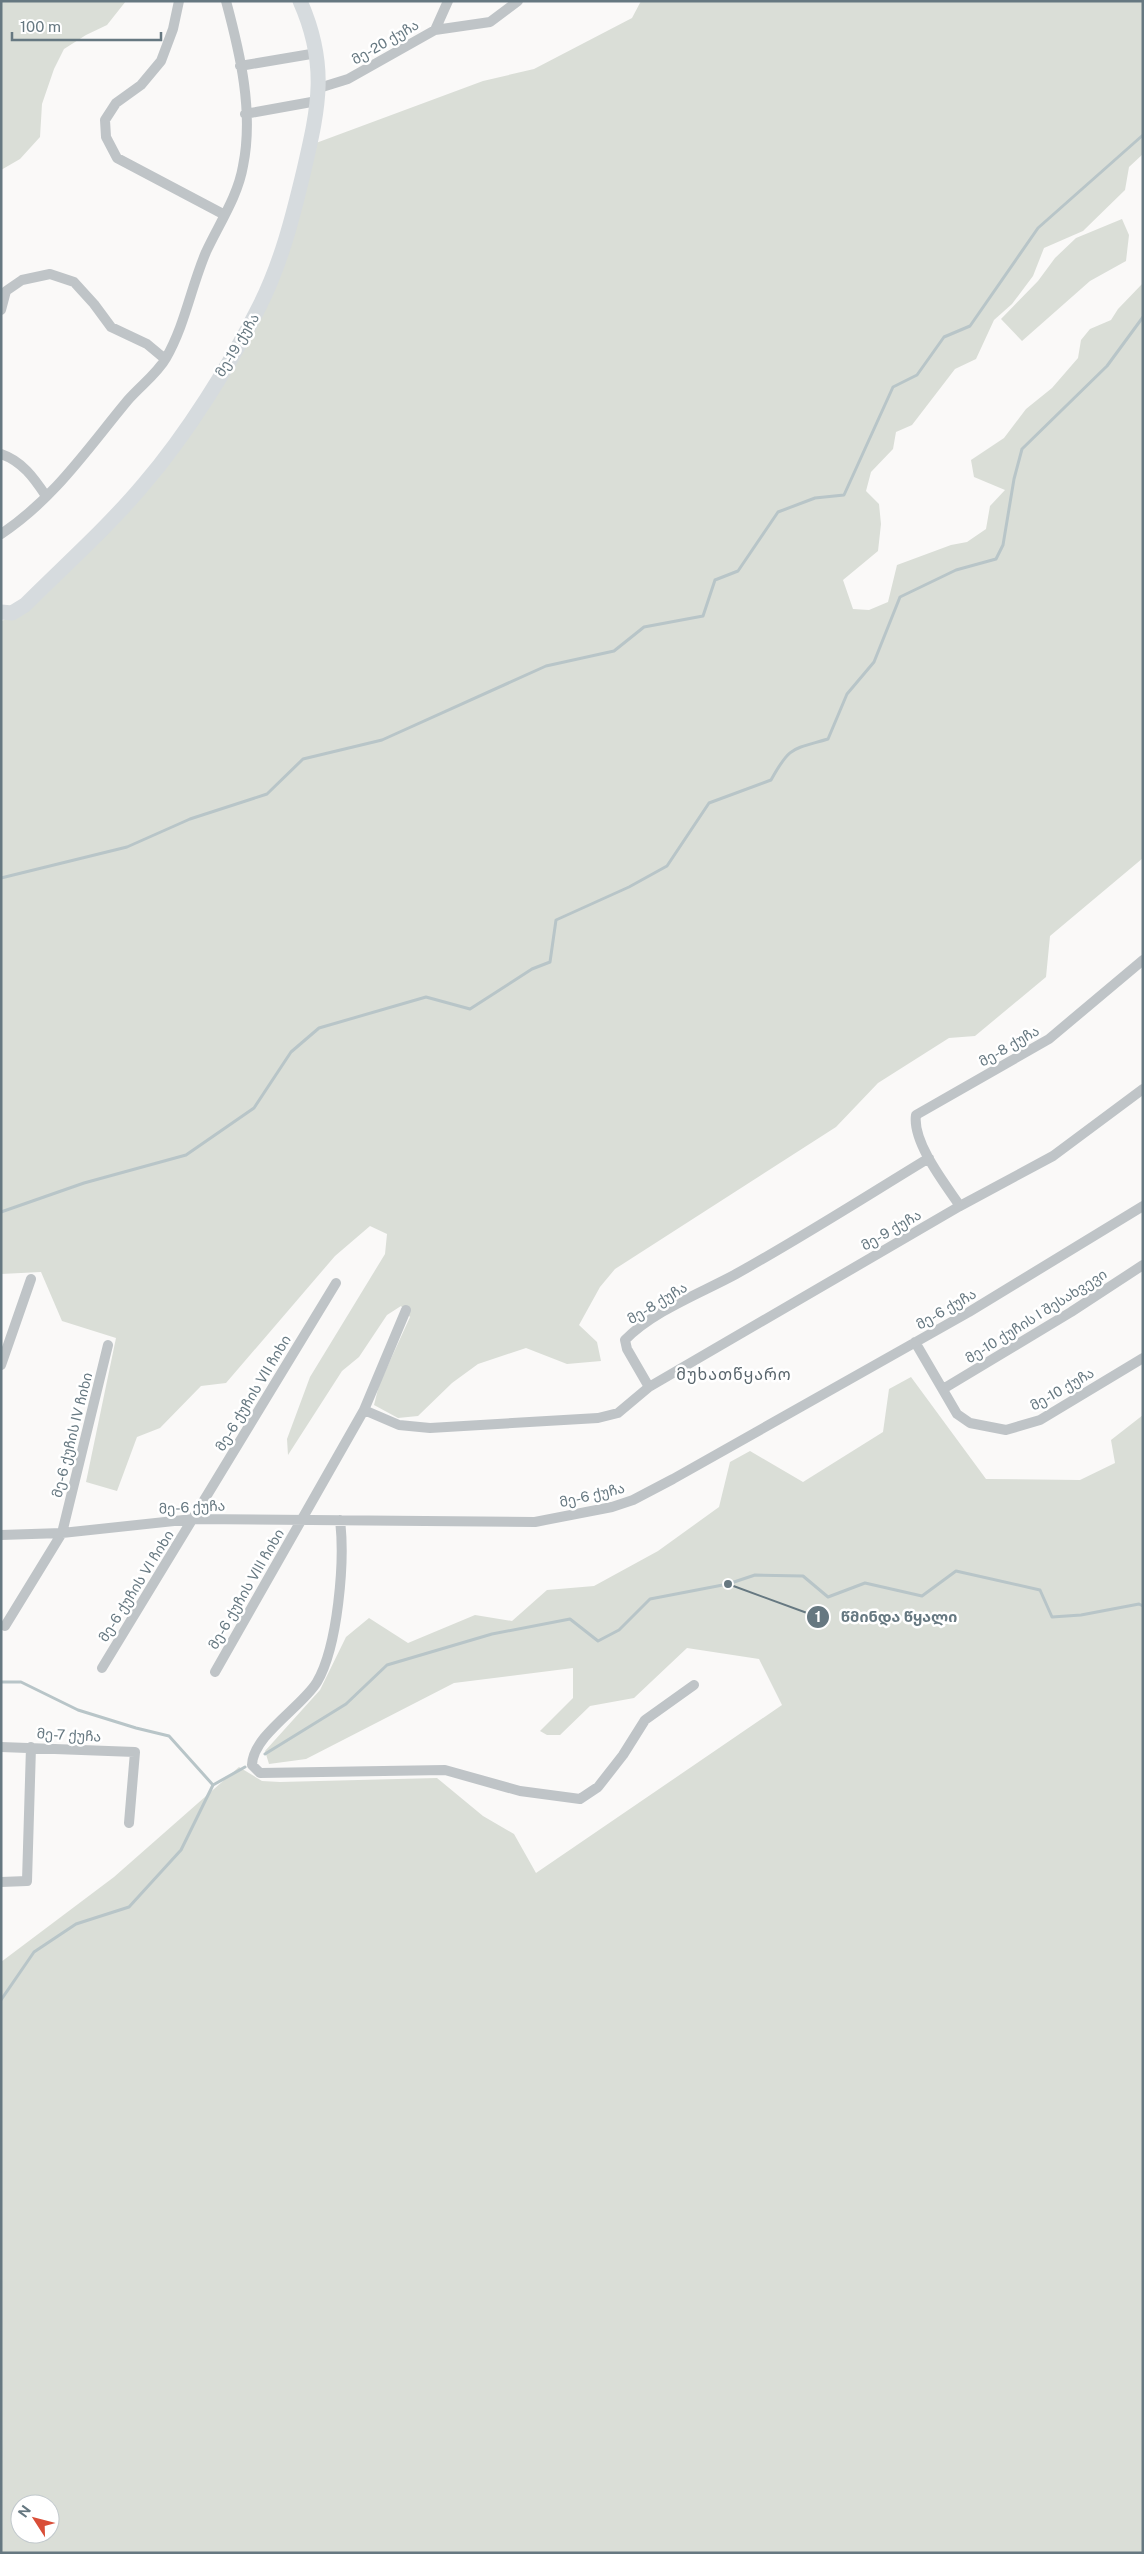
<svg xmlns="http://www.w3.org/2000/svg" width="1144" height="2554" font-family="'Public Sans','Noto Sans Georgian',sans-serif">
  <rect width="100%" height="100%" fill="#faf9f8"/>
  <!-- green -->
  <path fill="#daded7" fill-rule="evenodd" d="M1,1H126L107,25L86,35L64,49L54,69L42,104L40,137L20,159L1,170Z
    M641,1H1141L1143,4V154L1129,167L1125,190L1083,231L1044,248L1033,276L1012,304L994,320L976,359L955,369L912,425L896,432L893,449L871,472L866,491L879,504L881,524L878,551L843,580L853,609L869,610L888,602L897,565L951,545L967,542L986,529L990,506L1005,490L974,477L971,460L1004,438L1026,409L1052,388L1078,358L1081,340L1090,329L1111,320L1118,309L1143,283V858L1050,936L1046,977L975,1036L949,1038L878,1083L836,1127L615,1269L600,1287L579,1325L597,1342L601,1361L567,1364L526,1348L478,1364L452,1383L418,1416L398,1418L374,1405L379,1385L410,1317L401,1306L387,1315L359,1357L342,1371L288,1455L287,1439L310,1377L385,1254L387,1234L370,1226L335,1256L226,1383L201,1386L160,1428L137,1437L117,1491L86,1482L116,1338L62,1321L41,1272L1,1274V621L26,612L90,549L238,354L316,143L483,81L534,69L632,18Z
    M1122,219L1129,235L1126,261L1090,281L1022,341L1001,319L1038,281L1055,258L1076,238Z
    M911,1377L986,1479L1080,1480L1115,1463L1111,1440L1143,1415V2553H1V1962L114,1877L239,1767L262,1781L280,1782L437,1778L483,1816L514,1834L536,1873L782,1705L759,1659L687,1648L634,1698L590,1706L560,1735H547L540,1731L573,1698V1668L454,1683L306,1759L269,1764L265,1751L320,1690L346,1637L369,1618L408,1643L475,1615L512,1621L547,1590L594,1586L658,1551L719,1507L730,1462L750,1451L803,1482L883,1432L889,1389ZM20,2504H50V2534H20Z"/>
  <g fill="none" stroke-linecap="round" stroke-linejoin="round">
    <!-- stream -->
    <path stroke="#b8c5c8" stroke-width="3" d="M1,878L127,847L190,819L267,794L303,759L382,740L546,666L614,651L644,627L703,616L715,580L738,571L778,512L815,498L844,495L893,387L917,375L944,337L970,326L1038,228L1143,135
      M1,1212L84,1183L186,1155L254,1108L291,1052L319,1028L426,997L470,1009L532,969L550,962L556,920L629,887L667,866L709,803L771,780C790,746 791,750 828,739L847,694L874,662L900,597L956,570L996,559L1003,545L1014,479L1022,449L1107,366L1143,317
      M1,1682H21L78,1710L136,1728L169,1736L213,1785
      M265,1754L346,1704L387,1665L492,1634L570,1619L598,1641L619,1630L650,1599L728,1584L755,1575L803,1576L828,1597L865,1583L922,1596L956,1571L1040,1590L1052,1617L1081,1615L1139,1604L1143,1606
      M1,2000L34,1952L76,1924L129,1907L181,1850L213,1785L245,1767"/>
    <!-- street -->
    <path stroke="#bfc4c7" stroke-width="10" d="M179,1L173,29L161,61L141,85L116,103L105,120L106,137L117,158L223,214
      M435,30L490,22L518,1
      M240,66L317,53
      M319,88L348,79L435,30L448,1
      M245,114L317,101
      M1,310L6,291L22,280L50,274L74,282L94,304L111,327L147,344L165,359
      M1,454C22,461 34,478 46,496
      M1,534C54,499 88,448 128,400C140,386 157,374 166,358C185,325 191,287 206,252C219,224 238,196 243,166C254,112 240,53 226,1
      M960,1206C945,1184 912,1142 916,1115L1049,1039L1143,960
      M915,1342L957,1414L970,1423L1006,1430L1040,1420L1143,1358
      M1,1365L31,1279
      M649,1387L627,1349L625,1340C653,1311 701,1293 736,1274C801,1238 865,1197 929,1158
      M943,1389L1071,1312L1143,1265
      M364,1410L399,1425L430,1428L598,1418L618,1413L649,1387L960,1206L1053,1156L1143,1089
      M340,1520C345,1561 338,1646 317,1682C302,1707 253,1735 252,1765L260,1773L445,1770L520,1791L580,1799L598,1787L623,1755L645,1720L694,1685
      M1,1535L62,1533L193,1519L535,1522L612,1507L633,1500L673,1479L969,1312L1143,1206
      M5,1626L62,1533L108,1345
      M102,1668L336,1283
      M215,1672L364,1410L406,1310
      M1,1747L135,1752L129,1823
      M1,1882L27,1881L31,1747"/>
    <!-- secondary -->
    <path stroke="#d6dbde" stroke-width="15" d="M1,612L12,613L25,605C65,565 108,527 144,484C187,434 230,365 259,307C281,264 293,216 304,170C319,106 328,64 300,1"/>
  </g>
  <g text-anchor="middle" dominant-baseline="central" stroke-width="5" stroke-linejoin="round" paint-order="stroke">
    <!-- street labels -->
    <g font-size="14" fill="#667881" stroke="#fff">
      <text transform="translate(385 42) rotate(-30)">მე-20 ქუჩა</text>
      <text transform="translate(237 345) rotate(-59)">მე-19 ქუჩა</text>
      <text transform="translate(1009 1046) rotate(-30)">მე-8 ქუჩა</text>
      <text transform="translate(891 1230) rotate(-30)">მე-9 ქუჩა</text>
      <text transform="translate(657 1303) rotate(-31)">მე-8 ქუჩა</text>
      <text transform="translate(946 1309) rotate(-30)">მე-6 ქუჩა</text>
      <text transform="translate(1036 1316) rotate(-32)">მე-10 ქუჩის I შესახვევი</text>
      <text transform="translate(1062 1389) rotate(-30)">მე-10 ქუჩა</text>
      <text transform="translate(253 1393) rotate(-59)">მე-6 ქუჩის VII ჩიხი</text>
      <text transform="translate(72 1435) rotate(-76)">მე-6 ქუჩის IV ჩიხი</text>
      <text transform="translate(592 1495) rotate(-13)">მე-6 ქუჩა</text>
      <text transform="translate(192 1507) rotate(-3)">მე-6 ქუჩა</text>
      <text transform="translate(136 1586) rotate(-58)">მე-6 ქუჩის VI ჩიხი</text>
      <text transform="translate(246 1589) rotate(-60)">მე-6 ქუჩის VIII ჩიხი</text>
      <text transform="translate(69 1735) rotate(3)">მე-7 ქუჩა</text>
    </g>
    <!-- quarter labels -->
    <g font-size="16" letter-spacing="1" fill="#58656c" stroke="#fff">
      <text x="734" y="1374">მუხათწყარო</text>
    </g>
  </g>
  <!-- callouts -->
  <path fill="none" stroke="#667881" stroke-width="2" d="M728 1584L818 1617"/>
  <g fill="#667881" stroke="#fff" stroke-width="2">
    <circle cx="728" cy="1584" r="5"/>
    <circle cx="818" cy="1617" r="12"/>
  </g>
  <g font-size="15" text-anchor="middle" font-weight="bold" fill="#fff">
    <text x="818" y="1622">1</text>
  </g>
  <g font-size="15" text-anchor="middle" font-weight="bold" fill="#667881" stroke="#fff" stroke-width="5" stroke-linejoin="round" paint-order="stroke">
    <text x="899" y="1622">წმინდა წყალი</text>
  </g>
  <!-- border -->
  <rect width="1144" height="2554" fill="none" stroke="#667881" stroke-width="5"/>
  <!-- north arrow -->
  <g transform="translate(35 2519) rotate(306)"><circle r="24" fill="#ffffff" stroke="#c2c9cd"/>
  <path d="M0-4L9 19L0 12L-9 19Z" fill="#d94e38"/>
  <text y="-8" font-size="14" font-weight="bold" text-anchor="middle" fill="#667881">N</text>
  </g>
  <!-- scale -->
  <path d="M12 32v8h149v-8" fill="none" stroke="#667881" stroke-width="2.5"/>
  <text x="20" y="32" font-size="15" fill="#667881" stroke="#ffffff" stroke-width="4" paint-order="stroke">100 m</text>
</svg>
